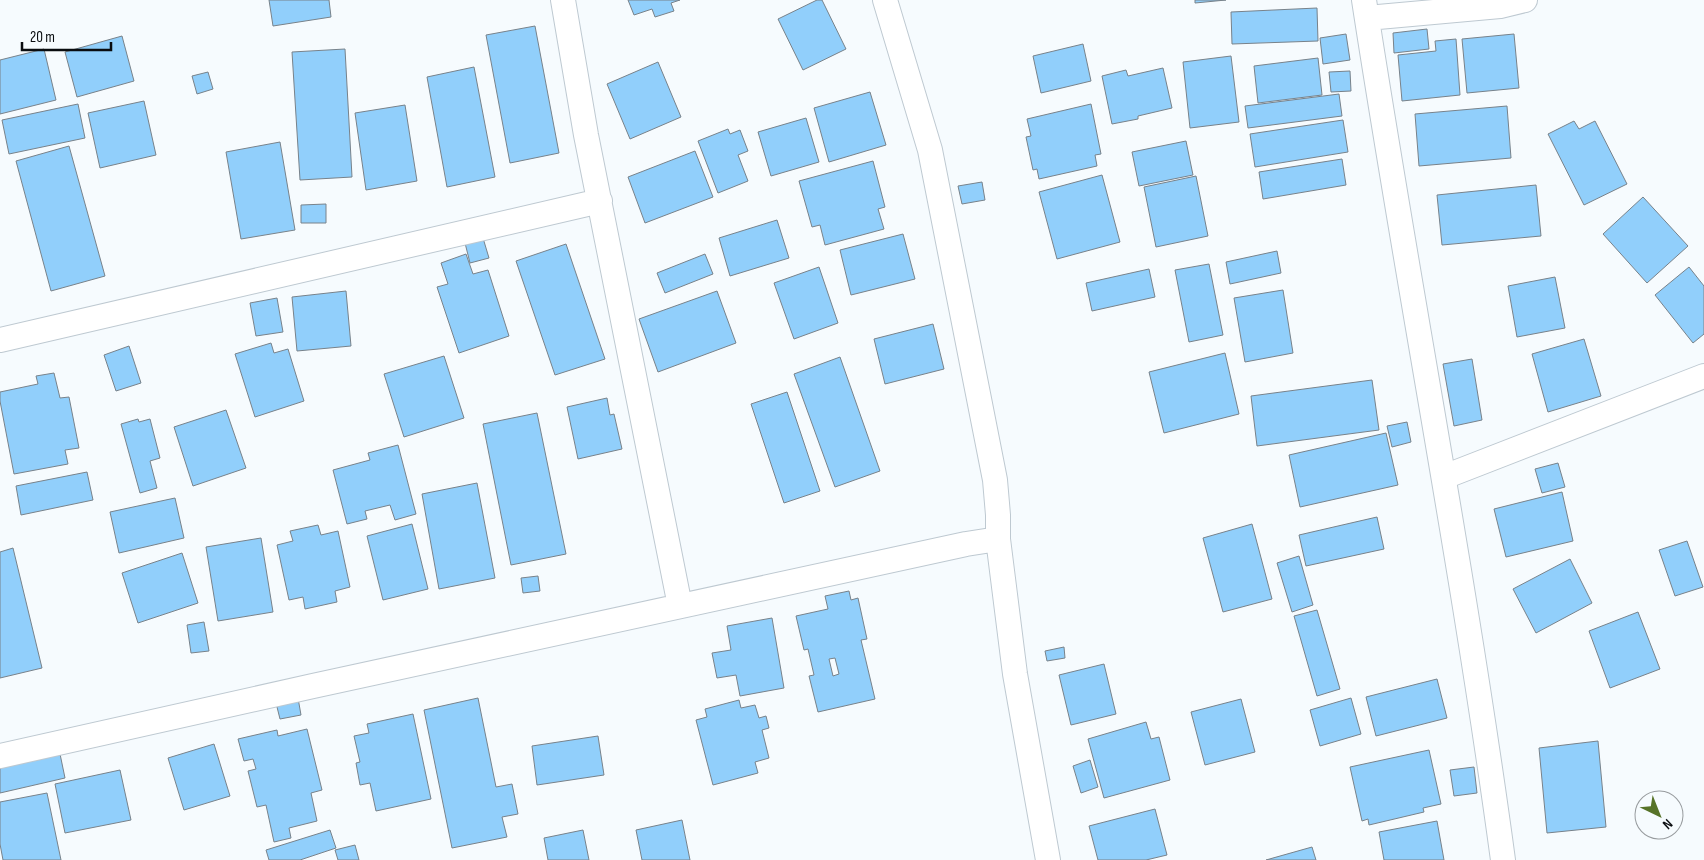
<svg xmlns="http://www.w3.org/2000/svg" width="1704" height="860" font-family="'Sofia Sans Condensed',sans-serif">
  <rect width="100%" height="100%" fill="#f6fbfe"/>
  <!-- building -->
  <path fill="#91cffb" stroke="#78828a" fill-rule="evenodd" d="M269,0H329L331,17L273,26Z
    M628,0H680L671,3L674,11L655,17L652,9L634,15Z
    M817,0H822L846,49L803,70L778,19Z
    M1195,0H1226L1195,3Z
    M1317,8L1318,41L1232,44L1231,12Z
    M535,26L559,153L510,163L486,35Z
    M1427,29L1429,49L1394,53L1393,33Z
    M1346,34L1350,60L1323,64L1320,38Z
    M1514,34L1519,88L1467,93L1462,39Z
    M122,36L134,81L77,97L65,52Z
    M1456,39L1460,95L1402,101L1398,55L1436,51L1435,41Z
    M1083,44L1091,81L1041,93L1033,56Z
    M44,49L56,100L0,114V60Z
    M345,49L352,177L300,180L292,52Z
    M1231,56L1239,122L1190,128L1183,62Z
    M1318,58L1322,95L1258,103L1254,66Z
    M658,62L681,117L630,139L607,84Z
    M474,67L495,177L447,187L427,77Z
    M1163,68L1172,108L1138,116V119L1112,124L1102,76L1126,70L1128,76Z
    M1350,71L1351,91L1331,92L1329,72Z
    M208,72L213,89L197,94L192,76Z
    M870,92L886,145L829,162L814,108Z
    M1339,94L1342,116L1248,128L1245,106Z
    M144,101L156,155L100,168L88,113Z
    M78,104L85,138L9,154L2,120Z
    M1091,104L1101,154L1095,155L1097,166L1039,179L1037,169L1033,170L1026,137L1031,136L1027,119Z
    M405,105L417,181L366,190L355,113Z
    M1507,106L1511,158L1419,166L1415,114Z
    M806,118L819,162L771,176L758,132Z
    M1343,120L1348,152L1255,167L1250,134Z
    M1574,121L1579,129L1595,121L1627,184L1584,205L1548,134Z
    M728,129L730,134L740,130L748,151L738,155L748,181L718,193L698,141Z
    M1186,141L1193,175L1139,186L1132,152Z
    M280,142L295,230L241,239L226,152Z
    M69,146L105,276L51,291L16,161Z
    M695,151L713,197L645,223L628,177Z
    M1342,159L1346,185L1263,199L1259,172Z
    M873,161L885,207L878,209L884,229L825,245L820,225L812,227L799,181Z
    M1102,175L1120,242L1057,259L1039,192Z
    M1196,176L1208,236L1156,247L1144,187Z
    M982,182L985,200L962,204L958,186Z
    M1536,185L1541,236L1442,245L1437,195Z
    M1643,197L1688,246L1647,283L1603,234Z
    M326,204V223H301V205Z
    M777,220L789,258L730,276L719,238Z
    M903,234L915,279L851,295L840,250Z
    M483,238L489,258L470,263L465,243Z
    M566,244L605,359L555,375L516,261Z
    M1277,251L1281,273L1230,284L1226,262Z
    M466,254L473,274L488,270L509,336L459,353L437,287L448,284L441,263Z
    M705,254L713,274L665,293L657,273Z
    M1209,264L1223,335L1189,342L1175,270Z
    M819,267L838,323L794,339L774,283Z
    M1689,267L1704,286V334L1693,343L1655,295Z
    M1149,269L1155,297L1092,311L1086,283Z
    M1555,277L1565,328L1517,337L1508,286Z
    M1283,290L1293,353L1245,362L1234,298Z
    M346,291L351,346L297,351L292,297Z
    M717,291L736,343L658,372L639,319Z
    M277,298L283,332L256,336L250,303Z
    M933,324L944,369L885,384L874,339Z
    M1584,339L1601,396L1548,412L1532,354Z
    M271,343L274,353L288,349L304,401L255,417L235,354Z
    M129,346L141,383L116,391L104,355Z
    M1225,353L1239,414L1164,433L1149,372Z
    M444,356L464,418L404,437L384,374Z
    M840,357L880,471L835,487L794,374Z
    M1472,359L1482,420L1454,426L1443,364Z
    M54,373L60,398L69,397L79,448L65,450L68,464L14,474L0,401V392L38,384L36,376Z
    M1372,380L1379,430L1257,446L1251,396Z
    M787,392L820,491L784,503L751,404Z
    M607,398L610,415L614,414L622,449L578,459L567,407Z
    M226,410L246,468L193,486L174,427Z
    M537,413L566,554L511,565L483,424Z
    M138,419L139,422L150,419L160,458L150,461L157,488L140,493L121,424Z
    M1407,422L1411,442L1392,447L1387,426Z
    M1386,433L1398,485L1300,507L1289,455Z
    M398,445L416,514L395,520L390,505L365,511L367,519L347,524L333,470L370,460L368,453Z
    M1558,463L1565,487L1542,493L1535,469Z
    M87,472L93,500L21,515L16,486Z
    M477,483L495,578L439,589L422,494Z
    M1562,492L1573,541L1506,557L1494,509Z
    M175,498L184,538L119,553L110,512Z
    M1377,517L1384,549L1306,566L1299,535Z
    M412,524L428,589L383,600L367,536Z
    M1252,524L1272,599L1223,612L1203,538Z
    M318,525L321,535L338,531L350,587L335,591L337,602L305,609L303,597L289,600L277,545L293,541L290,531Z
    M261,538L273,612L218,621L206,547Z
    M1687,541L1703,587L1675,596L1659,550Z
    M13,548L42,668L0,678V552Z
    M182,553L198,603L138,623L122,573Z
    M1299,556L1313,605L1292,612L1277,563Z
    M1570,559L1592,603L1536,633L1513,589Z
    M538,576L540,591L523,593L521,578Z
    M849,591L851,600L858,598L867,639L861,640L875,699L818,712L809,676L814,675L808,649L804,650L796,616L828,609L825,596ZM835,658L839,674L833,676L829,659Z
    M1317,610L1340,689L1317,696L1294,616Z
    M1638,612L1660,669L1610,688L1589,631Z
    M772,618L784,688L740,696L736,675L717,678L712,653L731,650L727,626Z
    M204,622L209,651L191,653L187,625Z
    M1064,647L1065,658L1047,661L1045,651Z
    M1104,664L1116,714L1071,725L1059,675Z
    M1437,679L1447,718L1376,736L1366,697Z
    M298,698L301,715L280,719L276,703Z
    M478,698L496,787L512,784L518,814L502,817L507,837L452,848L424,710Z
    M1351,698L1361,734L1320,746L1310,710Z
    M1241,699L1255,752L1205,765L1191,712Z
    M739,700L741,708L755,705L759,718L766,716L769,728L762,730L769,758L755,762L758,773L713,785L696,720L707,717L705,709Z
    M413,714L431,799L376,811L370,783L360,785L356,763L360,762L354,736L369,733L367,724Z
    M1146,722L1151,739L1159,737L1170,780L1104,798L1088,739Z
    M307,729L322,790L311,793L317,821L289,828L291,838L274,842L266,805L257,807L248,771L256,769L253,759L244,761L238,739L277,730L278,736Z
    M598,736L604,775L537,785L532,746Z
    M1598,741L1606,827L1547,833L1539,748Z
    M214,744L230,796L184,810L168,758Z
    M59,749L65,778L0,793V762Z
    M1429,750L1441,804L1423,808L1424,812L1369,825L1368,819L1362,821L1350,767Z
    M1090,760L1098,787L1081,793L1073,766Z
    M1474,767L1477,793L1454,796L1450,770Z
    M120,770L131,820L65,833L55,784Z
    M47,793L61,860H3L0,844V802Z
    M1155,809L1167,855L1146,860H1098L1089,826Z
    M682,820L690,860H642L636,830Z
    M1437,821L1444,860H1384L1379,832Z
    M330,830L336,848L300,860H269L266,850Z
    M583,830L589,860H548L544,838Z
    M355,845L359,860H338L335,850Z
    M1312,847L1316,860H1266Z"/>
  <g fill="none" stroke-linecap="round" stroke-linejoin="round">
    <!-- minor casing -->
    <g stroke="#bec9d1" stroke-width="26">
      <path id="minor" d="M563,0L586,135L680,606
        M885,0L930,150L995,480L998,515V539L1015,674L1048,860
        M1364,0C1408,287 1464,572 1503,860
        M1367,18L1500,6L1525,0
        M0,340L600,201
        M1444,477L1704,376
        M0,756L313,686L966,544L998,539"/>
    </g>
    <!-- minor -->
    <use href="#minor" stroke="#fff" stroke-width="24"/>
  </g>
  <!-- north arrow -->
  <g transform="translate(1659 815) rotate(137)"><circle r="24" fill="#f6fbfe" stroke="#979b9e"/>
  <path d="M0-4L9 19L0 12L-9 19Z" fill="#577328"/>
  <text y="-8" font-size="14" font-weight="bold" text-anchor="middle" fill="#090c0f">N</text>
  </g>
  <!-- scale -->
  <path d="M22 42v8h89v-8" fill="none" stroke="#090c0f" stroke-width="2.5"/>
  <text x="30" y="42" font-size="15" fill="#090c0f" stroke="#f6fbfe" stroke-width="4" paint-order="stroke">20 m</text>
</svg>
